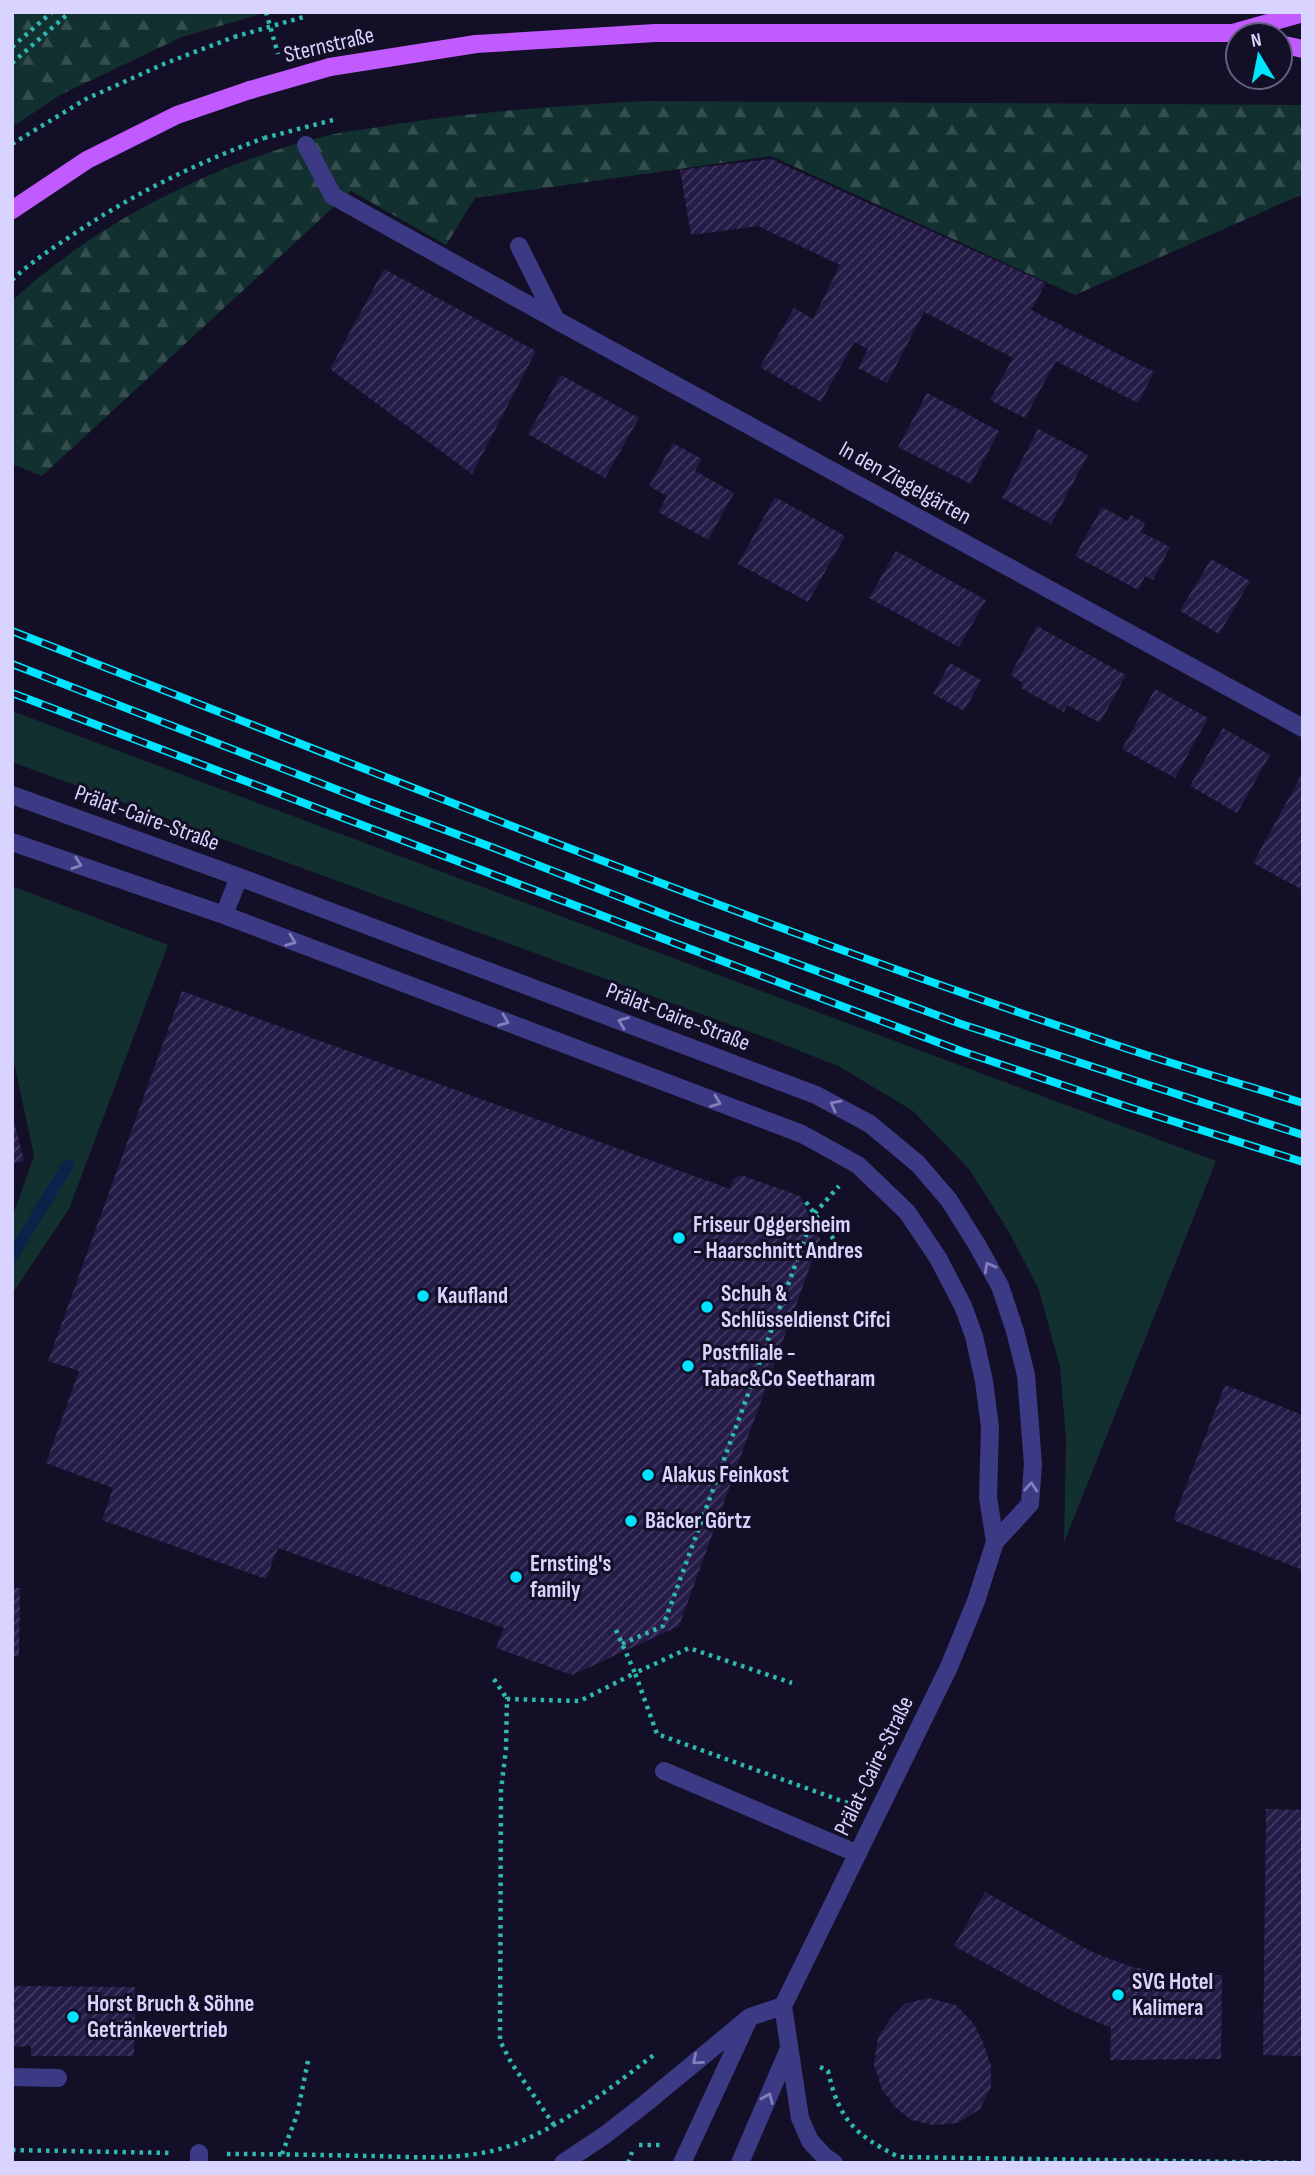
<svg xmlns="http://www.w3.org/2000/svg" width="1315" height="2175" font-family="'Sofia Sans Condensed',sans-serif">
  <defs>
    <pattern id="forest-firs" width="22" height="20" patternUnits="userSpaceOnUse" patternTransform="scale(1.75)"><rect width="22" height="20" fill="#12302f"/><path d="M5 1l3.5 6h-7zM16 11l3.5 6h-7z" fill="#344d4e"/></pattern>
    <pattern id="building-hatch" width="6" height="6" patternUnits="userSpaceOnUse" patternTransform="scale(1.75)"><rect width="6" height="6" fill="#241b47"/><path d="M-1 1l2-2M0 6l6-6M5 7l2-2" fill="none" stroke="#433b63"/></pattern>
  </defs>
  <rect width="100%" height="100%" fill="#130f26"/>
  <!-- green -->
  <path fill="#12302f" d="M12,711L1216,1161L1064,1543L1066,1439L1060,1367L1039,1290L1009,1232L969,1169L913,1111L840,1067L775,1041L12,762Z
    M12,886L168,945L69,1209L12,1294V1218L34,1156L12,1053Z"/>
  <!-- forest -->
  <path fill="url(#forest-firs)" d="M12,12H268L182,37L60,95L12,127Z
    M645,101L1303,105V194L1075,295L771,156L475,198L446,245L351,191L42,476L12,464V301C99,220 219,161 334,134C355,130 376,128 397,124C479,111 562,106 645,101Z"/>
  <g fill="none" stroke-linecap="round" stroke-linejoin="round">
    <!-- stream -->
    <path stroke="#0c2248" stroke-width="12" d="M12,1256L68,1165"/>
  </g>
  <!-- building -->
  <path fill="url(#building-hatch)" d="M771,159L1046,283L1031,310L1154,372L1138,403L1056,361L1025,418L990,400L1013,358L924,312L887,383L858,368L868,349L854,342L821,402L760,367L794,308L813,319L840,265L758,226L691,235L680,170Z
    M384,269L536,351L472,474L330,369Z
    M561,375L639,418L605,478L528,434Z
    M927,393L999,431L971,484L898,447Z
    M1038,429L1088,455L1051,524L1002,498Z
    M673,443L702,459L695,471L734,493L708,540L658,512L667,496L649,486Z
    M775,497L845,536L808,602L738,564Z
    M1102,507L1128,521L1131,515L1145,523L1141,532L1170,547L1153,580L1145,576L1138,590L1075,556Z
    M896,551L986,600L959,647L869,598Z
    M1211,559L1250,581L1219,634L1180,611Z
    M1037,626L1126,675L1100,723L1067,705L1064,712L1021,688L1023,683L1010,675Z
    M950,663L981,680L964,711L933,694Z
    M1155,689L1208,718L1175,778L1122,749Z
    M1223,728L1270,755L1237,813L1190,786Z
    M1301,776L1303,777V890L1253,863Z
    M182,991L730,1189L733,1179L741,1175L800,1196L820,1239L679,1626L572,1675L496,1648L504,1628L278,1548L266,1579L102,1520L113,1488L46,1463L79,1371L48,1361Z
    M12,1113L24,1161L12,1163Z
    M1225,1385L1303,1415V1570L1173,1520Z
    M12,1588H20L19,1656H12Z
    M1266,1809L1303,1810V2056L1263,2055Z
    M985,1892L1092,1952L1132,1967L1174,1975H1222L1221,2059L1110,2060L1111,2028L1072,2011L954,1946Z
    M12,1986L135,1987L134,2056H31V2046L12,2047Z
    M929,1998L956,2005L973,2023L983,2042L991,2066V2087L980,2109L958,2123L933,2125L911,2120L895,2107L882,2089L874,2065L878,2037L890,2019L906,2003Z"/>
  <g fill="none" stroke-linecap="round" stroke-linejoin="round">
    <!-- path -->
    <path stroke="#2fb8b0" stroke-width="4.5" stroke-dasharray="3.5 5" stroke-linecap="butt" d="M266,12L278,54
      M12,47L52,12
      M12,63L70,12
      M12,144L86,99L166,63L234,37
      M12,280C29,264 48,251 68,238C129,196 194,164 264,138
      M806,1202L849,1260
      M616,1630L635,1673L689,1648L792,1683
      M622,1644L663,1626L814,1214L839,1186
      M494,1679L507,1699
      M820,2067L828,2071C839,2120 855,2135 899,2157L1303,2163
      M554,2125L512,2064L500,2041L501,1790L506,1749L507,1699L580,1701L635,1673L657,1734L853,1805
      M639,2145H661
      M12,2150L172,2153
      M227,2154C274,2154 322,2155 370,2156C420,2157 475,2162 522,2141C571,2120 613,2086 655,2054
      M282,2154L297,2115L308,2061
      M628,2163L632,2152"/>
    <!-- minor -->
    <path stroke="#3d3a85" stroke-width="18" d="M306,145L333,196L556,320
      M519,246L556,320L1303,728
      M12,795L239,877L816,1095L870,1124L918,1164L949,1200L976,1243L1000,1286L1015,1331L1026,1375L1033,1464L1030,1504L995,1542L976,1601L949,1667L783,2006L800,2118L810,2141L825,2157L834,2163
      M12,842L224,915L802,1134L858,1165L907,1212L938,1258L963,1306L974,1336L984,1381L990,1427L988,1497L995,1542
      M224,915L239,877
      M664,1771L858,1854
      M12,2077L58,2078
      M199,2153V2163
      M563,2163L605,2135L646,2103L750,2017L783,2006
      M682,2163L747,2023
      M740,2163L788,2051"/>
    <!-- major -->
    <path stroke="#c25bff" stroke-width="18" d="M1233,33L1303,13
      M1280,44L1303,49
      M330,67L476,44L655,33H1233L1242,35
      M12,210L87,160L177,115L250,90"/>
    <!-- rail casing -->
    <g stroke="#00e5ff" stroke-width="8">
      <path id="rail" d="M12,631C383,775 753,926 1131,1050C1188,1069 1246,1085 1303,1103
        M12,664L364,800L494,848L676,919L961,1024L1303,1135
        M12,693L961,1051L1131,1108L1303,1162"/>
    </g>
    <!-- rail -->
    <use href="#rail" stroke="#130f26" stroke-width="5" stroke-dasharray="16" stroke-linecap="butt"/>
    <!-- path-bridge -->
    <path stroke="#2fb8b0" stroke-width="4.5" stroke-dasharray="3.5 5" stroke-linecap="butt" d="M234,37L307,16
      M264,138L333,120"/>
    <!-- major-bridge -->
    <path stroke="#c25bff" stroke-width="18" d="M250,90L330,67"/>
  </g>
  <!-- one-way arrows -->
  <defs><path id="oneway-chevron" d="M-2-3.5L2.5 0L-2 3.5" fill="none" stroke-width="1.6" stroke-linecap="round" stroke-linejoin="round" transform="scale(1.75)"/></defs>
  <g stroke="#837fbc">
    <use href="#oneway-chevron" transform="translate(77 864) rotate(19)"/>
    <use href="#oneway-chevron" transform="translate(291 941) rotate(21)"/>
    <use href="#oneway-chevron" transform="translate(504 1021) rotate(21)"/>
    <use href="#oneway-chevron" transform="translate(623 1022) rotate(-159)"/>
    <use href="#oneway-chevron" transform="translate(716 1102) rotate(21)"/>
    <use href="#oneway-chevron" transform="translate(835 1105) rotate(-152)"/>
    <use href="#oneway-chevron" transform="translate(989 1267) rotate(-119)"/>
    <use href="#oneway-chevron" transform="translate(1031 1487) rotate(-86)"/>
    <use href="#oneway-chevron" transform="translate(697 2060) rotate(140)"/>
    <use href="#oneway-chevron" transform="translate(768 2098) rotate(-67)"/>
  </g>
  <!-- markers -->
  <g fill="#00e5ff" stroke="#130f26" stroke-width="2.5">
    <circle cx="679" cy="1238" r="7"/>
    <circle cx="423" cy="1296" r="7"/>
    <circle cx="707" cy="1307" r="7"/>
    <circle cx="688" cy="1366" r="7"/>
    <circle cx="648" cy="1475" r="7"/>
    <circle cx="631" cy="1521" r="7"/>
    <circle cx="516" cy="1577" r="7"/>
    <circle cx="1118" cy="1995" r="7"/>
    <circle cx="73" cy="2017" r="7"/>
  </g>
  <g text-anchor="middle" dominant-baseline="central" stroke-width="6" stroke-linejoin="round" paint-order="stroke">
    <!-- street labels -->
    <g font-size="23" fill="#d9d4ff" stroke="#130f26">
      <text transform="translate(329 45) rotate(-13)">Sternstraße</text>
      <text transform="translate(905 483) rotate(29)">In den Ziegelgärten</text>
      <text transform="translate(147 818) rotate(20)">Prälat-Caire-Straße</text>
      <text transform="translate(678 1017) rotate(21)">Prälat-Caire-Straße</text>
      <text transform="translate(874 1766) rotate(-64)">Prälat-Caire-Straße</text>
    </g>
    <!-- poi labels -->
    <g font-size="23" font-weight="bold" fill="#d9d4ff" stroke="#130f26" text-anchor="start">
      <text x="693" y="1225">Friseur Oggersheim<tspan x="693" dy="26">- Haarschnitt Andres</tspan></text>
      <text x="721" y="1294">Schuh &amp;<tspan x="721" dy="26">Schlüsseldienst Cifci</tspan></text>
      <text x="437" y="1296">Kaufland</text>
      <text x="702" y="1353">Postfiliale -<tspan x="702" dy="26">Tabac&amp;Co Seetharam</tspan></text>
      <text x="662" y="1475">Alakus Feinkost</text>
      <text x="645" y="1521">Bäcker Görtz</text>
      <text x="530" y="1564">Ernsting's<tspan x="530" dy="26">family</tspan></text>
      <text x="1132" y="1982">SVG Hotel<tspan x="1132" dy="26">Kalimera</tspan></text>
      <text x="87" y="2004">Horst Bruch &amp; Söhne<tspan x="87" dy="26">Getränkevertrieb</tspan></text>
    </g>
  </g>
  <!-- border -->
  <rect width="1315" height="2175" fill="none" stroke="#d9d4ff" stroke-width="28"/>
  <!-- north arrow -->
  <g transform="translate(1259 56) rotate(350)"><circle r="33" fill="#130f26" stroke="#625e7d" stroke-width="2"/>
  <path d="M0-5L12 26L0 18L-12 26Z" fill="#00e5ff"/>
  <text y="-10" font-size="19" font-weight="bold" text-anchor="middle" fill="#d9d4ff">N</text>
  </g>
</svg>
